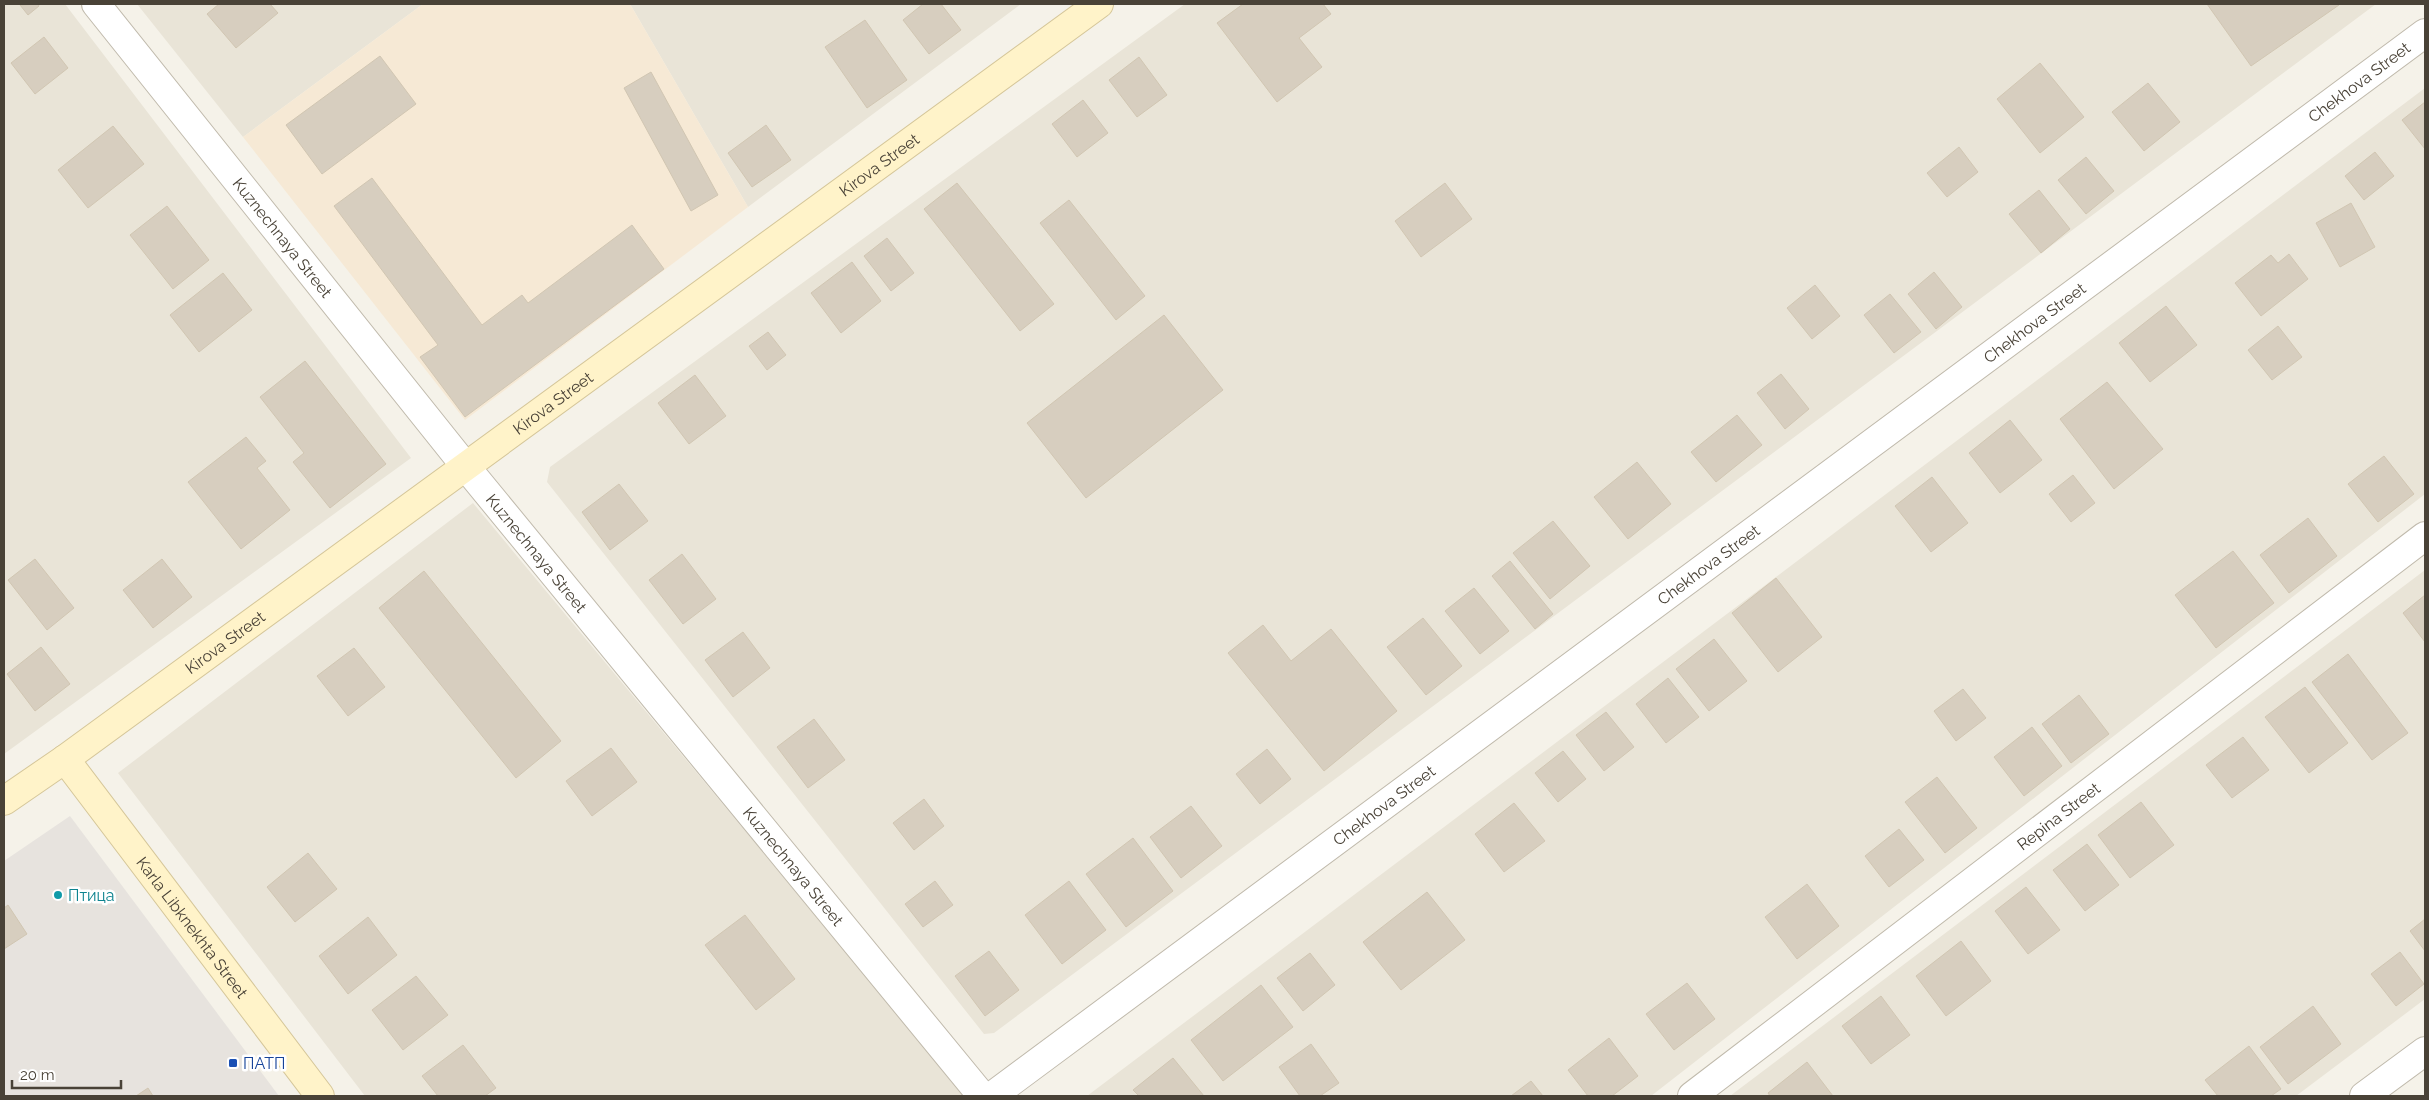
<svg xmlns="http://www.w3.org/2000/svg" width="2429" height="1100" font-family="Raleway,sans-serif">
  <rect width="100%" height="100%" fill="#f5f2e9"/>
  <!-- residential -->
  <path fill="#e9e4d7" d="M4,4H65L411,458L4,754Z
    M137,4H423L243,137Z
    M630,4H1021L748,207Z
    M1185,4H2376L994,1033L984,1034L547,482L550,467Z
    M2425,88V494L1651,1096H1087Z
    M473,503L965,1096H365L118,773Z
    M2425,570V999L2296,1096H1730Z"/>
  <!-- commercial -->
  <path fill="#f6e9d5" d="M423,4H630L748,207L465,420L243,137Z"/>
  <!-- industrial -->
  <path fill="#e7e3de" d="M70,816L279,1096H4V861Z"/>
  <!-- building -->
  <path fill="#d7cebf" stroke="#d1c6b2" d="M38,4L39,6L28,15L20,5Z
    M219,4H270L278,13L236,48L207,14Z
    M923,4H941L961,30L929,54L903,20Z
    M1243,4H1323L1331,14L1299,38L1322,67L1277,102L1217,23Z
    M2207,4H2339V5L2251,66Z
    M865,20L907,80L867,108L825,47Z
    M44,37L68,68L35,94L11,63Z
    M380,56L416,104L322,174L286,125Z
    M1139,57L1167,95L1137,117L1109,80Z
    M2040,63L2084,117L2040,153L1997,99Z
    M651,72L718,195L691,211L624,88Z
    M2148,83L2180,122L2144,151L2112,112Z
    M1083,100L1108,133L1077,157L1052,124Z
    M2425,102V149L2402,120Z
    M766,125L791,160L752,187L728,153Z
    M113,126L144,164L88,208L58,170Z
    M1959,147L1978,172L1947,197L1927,173Z
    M2375,152L2394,176L2364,200L2345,176Z
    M2086,157L2114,191L2086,214L2058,180Z
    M372,178L482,325L522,295L528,303L632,225L664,269L465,417L420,357L438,345L334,206Z
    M957,183L1054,304L1020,331L924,209Z
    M1445,183L1472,219L1421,257L1395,221Z
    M2039,190L2070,229L2041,253L2009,214Z
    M1069,200L1145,296L1116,320L1040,223Z
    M2351,203L2375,247L2340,267L2316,223Z
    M167,206L209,260L173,289L130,235Z
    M887,238L914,273L891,291L864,256Z
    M2289,254L2308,279L2261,316L2235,283L2271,255L2278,263Z
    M852,262L881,301L841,333L811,293Z
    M1934,272L1962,307L1936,329L1908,294Z
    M223,273L252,310L199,352L170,315Z
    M1815,285L1840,316L1812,339L1787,308Z
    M1890,294L1921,332L1894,353L1864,315Z
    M2166,306L2197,345L2150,382L2119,343Z
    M1164,315L1223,390L1086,498L1027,423Z
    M2278,326L2302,357L2272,380L2248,350Z
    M768,332L786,355L767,370L749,346Z
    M305,361L386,464L330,508L293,462L304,453L260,397Z
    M1781,374L1809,409L1785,429L1757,393Z
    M695,375L726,416L689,444L658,403Z
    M2107,382L2163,449L2114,489L2060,419Z
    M1737,415L1762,445L1716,482L1691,452Z
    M2010,420L2042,460L2000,493L1969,453Z
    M246,437L266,461L257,468L290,510L241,549L188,482Z
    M2384,456L2414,494L2378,522L2348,484Z
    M1637,462L1671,504L1628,539L1594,497Z
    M2073,475L2095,503L2071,522L2049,494Z
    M1932,477L1968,523L1931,552L1895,506Z
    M619,484L648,521L610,550L582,512Z
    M2308,518L2337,556L2289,593L2260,555Z
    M1553,521L1590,566L1550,599L1513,553Z
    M2233,551L2274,603L2216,648L2175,595Z
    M682,554L716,599L683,624L649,580Z
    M35,559L74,608L47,630L8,580Z
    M162,559L192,597L153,628L123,590Z
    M1510,561L1553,614L1535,629L1492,576Z
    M424,571L561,741L516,778L379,608Z
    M1776,578L1822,637L1778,672L1732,613Z
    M1474,588L1509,631L1480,654L1445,611Z
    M2425,595V642L2403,613Z
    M1423,618L1462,666L1426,695L1387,647Z
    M1263,625L1291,661L1331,629L1397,711L1324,771L1228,653Z
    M743,632L770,668L733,697L705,660Z
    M1714,639L1747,681L1709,711L1676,669Z
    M41,647L70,684L35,711L7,674Z
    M354,648L385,687L348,716L317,676Z
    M2348,654L2408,733L2372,760L2312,682Z
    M1668,678L1699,717L1666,743L1636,704Z
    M2305,687L2348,743L2309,773L2265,717Z
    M1963,689L1986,718L1956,741L1934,711Z
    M2079,695L2109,734L2071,763L2042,724Z
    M1606,712L1634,747L1604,771L1576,735Z
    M814,719L845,760L808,788L777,747Z
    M2032,727L2062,766L2024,796L1994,757Z
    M2243,737L2269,770L2232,798L2206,765Z
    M611,748L637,782L592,816L566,781Z
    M1267,749L1291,779L1260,804L1236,774Z
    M1563,751L1586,779L1558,802L1535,773Z
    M1937,777L1977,828L1945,853L1905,802Z
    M924,799L944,826L914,850L893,823Z
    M2141,802L2174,845L2130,878L2098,835Z
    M1514,803L1545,841L1504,872L1475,834Z
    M1191,806L1222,846L1181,878L1150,837Z
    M1899,829L1924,860L1889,887L1865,856Z
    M1133,838L1173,891L1126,927L1086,874Z
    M2087,844L2119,885L2085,911L2053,870Z
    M308,853L337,889L295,922L267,887Z
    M935,881L953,905L923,927L905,904Z
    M1069,881L1106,930L1062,964L1025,915Z
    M1807,884L1839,926L1797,959L1765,917Z
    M2026,887L2060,930L2028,954L1995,911Z
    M1427,892L1465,940L1401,990L1363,942Z
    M8,905L27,934L4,949V908Z
    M745,915L795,979L756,1010L705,945Z
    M368,917L397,955L348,994L319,956Z
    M2425,919V951L2410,931Z
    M1961,941L1991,981L1946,1016L1916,976Z
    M989,951L1019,990L985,1016L955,976Z
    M2400,952L2424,984L2396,1006L2371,974Z
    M1310,953L1335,985L1303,1011L1277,978Z
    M416,976L448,1015L403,1050L372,1010Z
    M1687,983L1715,1019L1674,1050L1646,1014Z
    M1261,985L1293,1027L1223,1081L1191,1040Z
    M1881,996L1910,1035L1871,1064L1842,1026Z
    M2313,1006L2341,1044L2288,1084L2260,1047Z
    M1609,1038L1638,1076L1612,1096H1588L1568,1070Z
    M1311,1044L1339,1083L1320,1096H1300L1279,1067Z
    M463,1045L496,1088L485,1096H438L422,1076Z
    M2249,1046L2281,1089L2271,1096H2218L2205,1080Z
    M1173,1058L1204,1096H1139L1133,1090Z
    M1807,1062L1833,1096H1770L1768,1093Z
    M1531,1081L1543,1096H1511Z
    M148,1088L153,1096H136Z"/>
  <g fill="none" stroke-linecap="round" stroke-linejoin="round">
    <!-- street casing -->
    <g stroke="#c0baac" stroke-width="30">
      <g id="street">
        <path id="s1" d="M96,4L466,467L982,1096"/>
        <path id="s2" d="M992,1096L2425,33"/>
        <path id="s3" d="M1692,1096L2425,536"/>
        <path d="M2364,1096L2425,1051"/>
      </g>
    </g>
    <!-- secondary casing -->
    <g stroke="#d5c699" stroke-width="30">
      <g id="secondary">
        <path id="s4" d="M65,759L320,1096"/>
        <path id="s5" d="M4,801L65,759L1099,4"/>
      </g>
    </g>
    <!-- street -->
    <use href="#street" stroke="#fff" stroke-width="28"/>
    <!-- secondary -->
    <use href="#secondary" stroke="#fff3c9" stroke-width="28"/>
  </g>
  <!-- markers -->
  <circle fill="#0f9aa8" stroke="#fff" stroke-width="2" cx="58" cy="895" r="5"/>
  <rect fill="#1a4fb4" stroke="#fff" stroke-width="2" x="228" y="1058" width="10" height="10" rx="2.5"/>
  <g text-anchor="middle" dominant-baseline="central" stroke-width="5" stroke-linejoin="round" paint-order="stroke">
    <!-- street labels -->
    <g font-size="16" fill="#494237" stroke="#fff">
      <text stroke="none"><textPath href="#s2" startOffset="1702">Chekhova Street</textPath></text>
      <text stroke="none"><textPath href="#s5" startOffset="1082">Kirova Street</textPath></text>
      <text stroke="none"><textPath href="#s1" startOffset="299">Kuznechnaya Street</textPath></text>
      <text stroke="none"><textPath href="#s2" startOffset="1298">Chekhova Street</textPath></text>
      <text stroke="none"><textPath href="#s5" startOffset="678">Kirova Street</textPath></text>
      <text stroke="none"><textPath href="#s1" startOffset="704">Kuznechnaya Street</textPath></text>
      <text stroke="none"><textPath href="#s2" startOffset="892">Chekhova Street</textPath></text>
      <text stroke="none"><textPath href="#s5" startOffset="272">Kirova Street</textPath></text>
      <text stroke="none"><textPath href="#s2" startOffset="488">Chekhova Street</textPath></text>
      <text stroke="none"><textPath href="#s3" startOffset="461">Repina Street</textPath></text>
      <text stroke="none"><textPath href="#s1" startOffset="1109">Kuznechnaya Street</textPath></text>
      <text stroke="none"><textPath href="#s4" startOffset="211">Karla Libknekhta Street</textPath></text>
    </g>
    <!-- culture labels -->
    <g font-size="16" fill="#0d838f" stroke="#fff" text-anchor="start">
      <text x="68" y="895">Птица</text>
    </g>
    <!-- transit labels -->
    <g font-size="16" fill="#164399" stroke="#fff" text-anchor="start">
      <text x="243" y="1063">ПАТП</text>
    </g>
  </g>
  <!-- border -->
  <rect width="2429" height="1100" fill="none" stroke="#494237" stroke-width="10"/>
  <!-- scale -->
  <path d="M12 1080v8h109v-8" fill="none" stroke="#494237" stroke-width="2.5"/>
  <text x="20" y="1080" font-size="15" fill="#494237" stroke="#ffffff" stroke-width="4" paint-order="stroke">20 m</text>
</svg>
